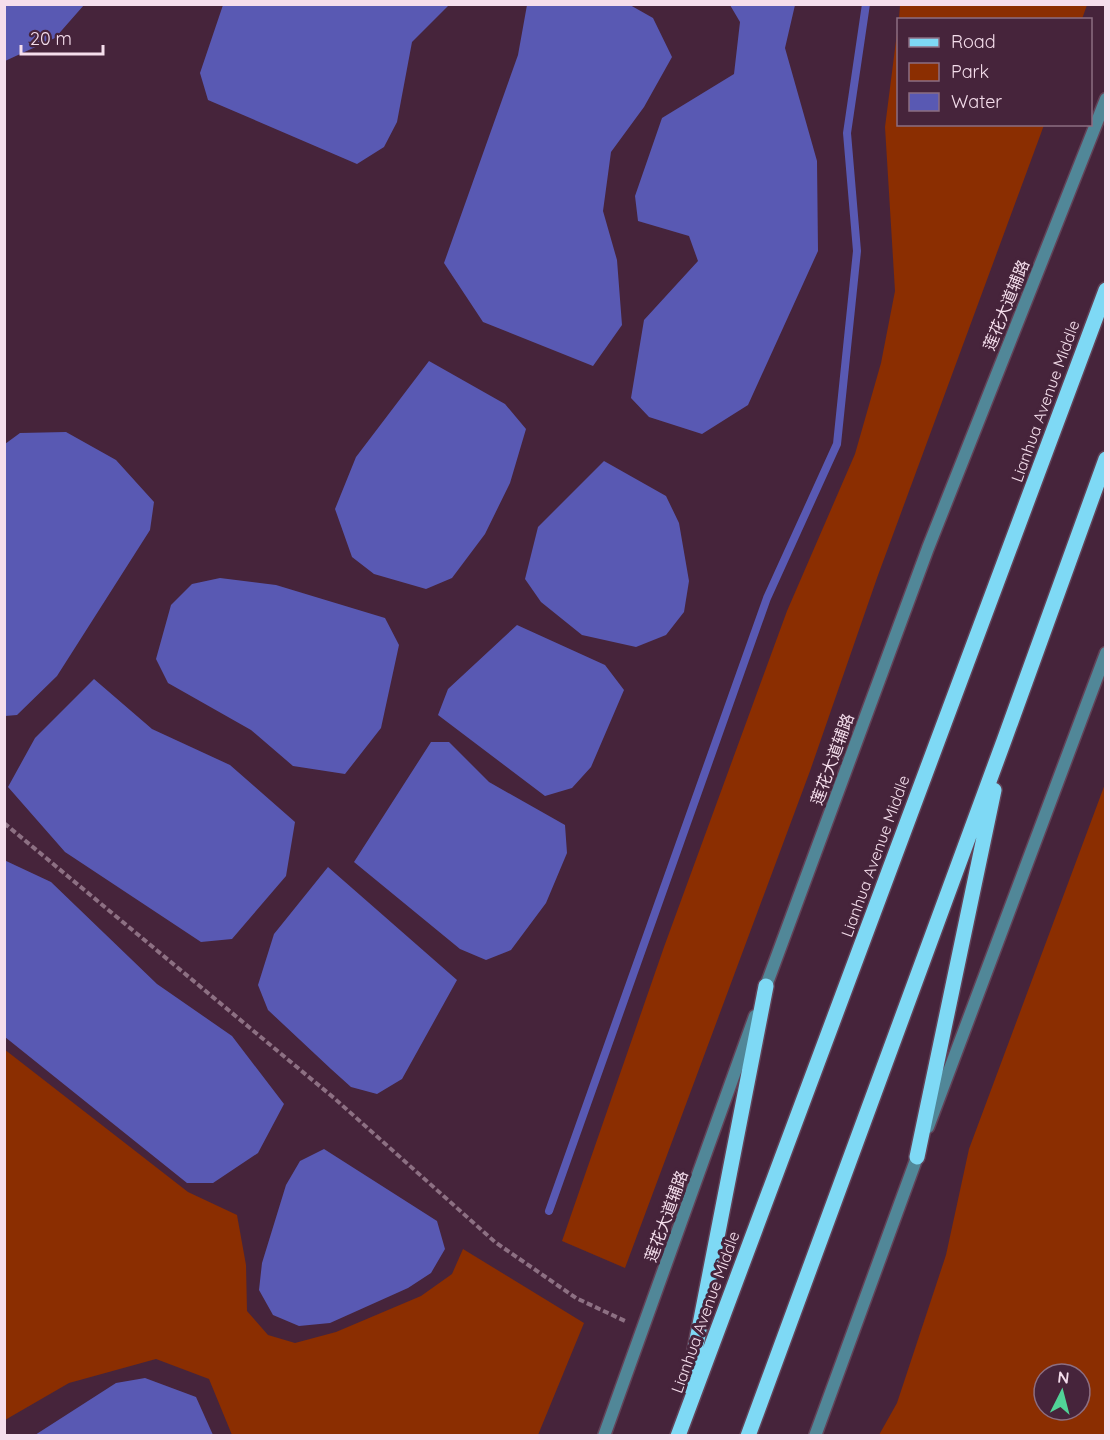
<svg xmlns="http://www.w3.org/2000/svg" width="1110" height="1440" font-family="Quicksand,'Noto Sans SC',sans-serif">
  <rect width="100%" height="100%" fill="#46243b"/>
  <!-- green -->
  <path fill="#8b2e01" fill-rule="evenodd" d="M900,5V4L1087,5L1082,19H899Z
    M898,25V124L1044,125L877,578L810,771L625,1268L562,1241L664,947L787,611L855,454L881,363L895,291L885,127Z
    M1105,784V1435H879L897,1403L946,1255L969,1149ZM1044,1374H1080V1410H1044Z
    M4,1049L188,1192L237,1215L246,1265L247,1311L268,1335L295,1343L336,1332L421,1296L452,1274L463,1249L584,1323L538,1435H232L209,1379L156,1359L69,1383L5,1420Z"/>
  <!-- water -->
  <path fill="#5959b3" d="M4,5L5,4L84,5L55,38L5,61Z
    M223,5V4L449,5L412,42L397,122L384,147L357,164L208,100L200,73Z
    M527,5H630L653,18L672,57L644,107L611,152L603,211L617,260L622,325L593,366L483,322L444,263L518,55Z
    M730,5H795L785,48L817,161L818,251L748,405L702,434L649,417L631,398L644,320L698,261L689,236L638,221L635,196L662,118L734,74L740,22Z
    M429,361L505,404L526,429L510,483L485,534L452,578L426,589L374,574L352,557L335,509L356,457Z
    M66,432L116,460L154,502L150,530L57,676L17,715L5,716V444L20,433Z
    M604,461L666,496L679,523L689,581L684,612L666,635L636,647L582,635L541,602L525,579L538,527Z
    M220,578L276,585L385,618L399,645L381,728L345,774L293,766L251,730L168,683L156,659L171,605L192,584Z
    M517,625L605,665L624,690L591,767L572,788L545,796L438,715L448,689Z
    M94,679L152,729L230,765L295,822L286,876L232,939L201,942L65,852L8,787L35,738Z
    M431,742H449L489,782L565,825L567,853L546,903L511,950L486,960L460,949L354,862Z
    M4,860L51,882L157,984L232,1036L284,1104L258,1153L213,1183H187L5,1037Z
    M328,867L457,980L402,1079L377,1094L351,1087L331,1069L268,1010L258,985L274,934Z
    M324,1149L437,1221L445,1249L431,1273L408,1288L330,1323L299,1326L273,1315L259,1290L262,1263L286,1185L300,1161Z
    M145,1378L196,1397L213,1435H35L116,1383Z"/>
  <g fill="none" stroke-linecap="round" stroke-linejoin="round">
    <!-- stream -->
    <path stroke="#5959b3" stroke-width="8" d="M549,1211L767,598L837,444L857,251L847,133L866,4"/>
    <!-- tertiary casing -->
    <g stroke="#624257" stroke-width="15">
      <path id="tertiary" d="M763,994L928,548L1106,99
        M928,1127L1106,653
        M604,1436L755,1016
        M815,1436L920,1149"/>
    </g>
    <!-- primary casing -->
    <g stroke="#624257" stroke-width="18">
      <path id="primary" d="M917,1157L994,790
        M688,1386L766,986
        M678,1436L1106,290
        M748,1436L1005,738L1106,459"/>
    </g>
    <!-- path -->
    <path stroke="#8d7083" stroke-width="4" stroke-dasharray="6 3" stroke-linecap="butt" d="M4,823L334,1098L495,1242L576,1298L625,1321"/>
    <!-- tertiary -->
    <use href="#tertiary" stroke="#518798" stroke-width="12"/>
    <!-- primary -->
    <use href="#primary" stroke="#7ed9f5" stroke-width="15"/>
  </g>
  <g text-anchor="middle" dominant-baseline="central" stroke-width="6" stroke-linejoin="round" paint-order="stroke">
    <!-- street labels -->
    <g font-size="16" fill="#f5deec" stroke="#46243b">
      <text transform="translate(1006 305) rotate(-68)">莲花大道辅路</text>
      <text transform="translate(1045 401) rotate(-70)">Lianhua Avenue Middle</text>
      <text transform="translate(832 759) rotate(-70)">莲花大道辅路</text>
      <text transform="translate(875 856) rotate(-70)">Lianhua Avenue Middle</text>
      <text transform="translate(666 1216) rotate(-70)">莲花大道辅路</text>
      <text transform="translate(705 1312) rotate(-70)">Lianhua Avenue Middle</text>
    </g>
  </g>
  <!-- border -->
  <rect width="1110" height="1440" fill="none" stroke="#f5deec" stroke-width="12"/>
  <!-- legend -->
  <rect x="897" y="18" width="195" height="108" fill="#46243b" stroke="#8c6e82" stroke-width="1.5"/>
  <rect x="909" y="38" width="30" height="9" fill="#7ed9f5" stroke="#8c6e82" stroke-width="1.5"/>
  <text x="951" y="48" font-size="18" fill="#f5deec">Road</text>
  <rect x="909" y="63" width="30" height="18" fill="#8b2e01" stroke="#8c6e82" stroke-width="1.5"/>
  <text x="951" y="78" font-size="18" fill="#f5deec">Park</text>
  <rect x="909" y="93" width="30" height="18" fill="#5959b3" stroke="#8c6e82" stroke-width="1.5"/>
  <text x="951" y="108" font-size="18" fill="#f5deec">Water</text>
  <!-- north arrow -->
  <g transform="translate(1062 1392) rotate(6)"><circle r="28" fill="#46243b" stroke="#8c6e82" stroke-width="1.5"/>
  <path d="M0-4.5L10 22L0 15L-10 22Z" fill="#51d397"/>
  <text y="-9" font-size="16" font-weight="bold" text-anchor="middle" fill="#f5deec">N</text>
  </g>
  <!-- scale -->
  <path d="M21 45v9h82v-9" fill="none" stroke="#f5deec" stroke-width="3"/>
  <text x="30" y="45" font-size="18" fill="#f5deec" stroke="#46243b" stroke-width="4.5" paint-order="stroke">20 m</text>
</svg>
